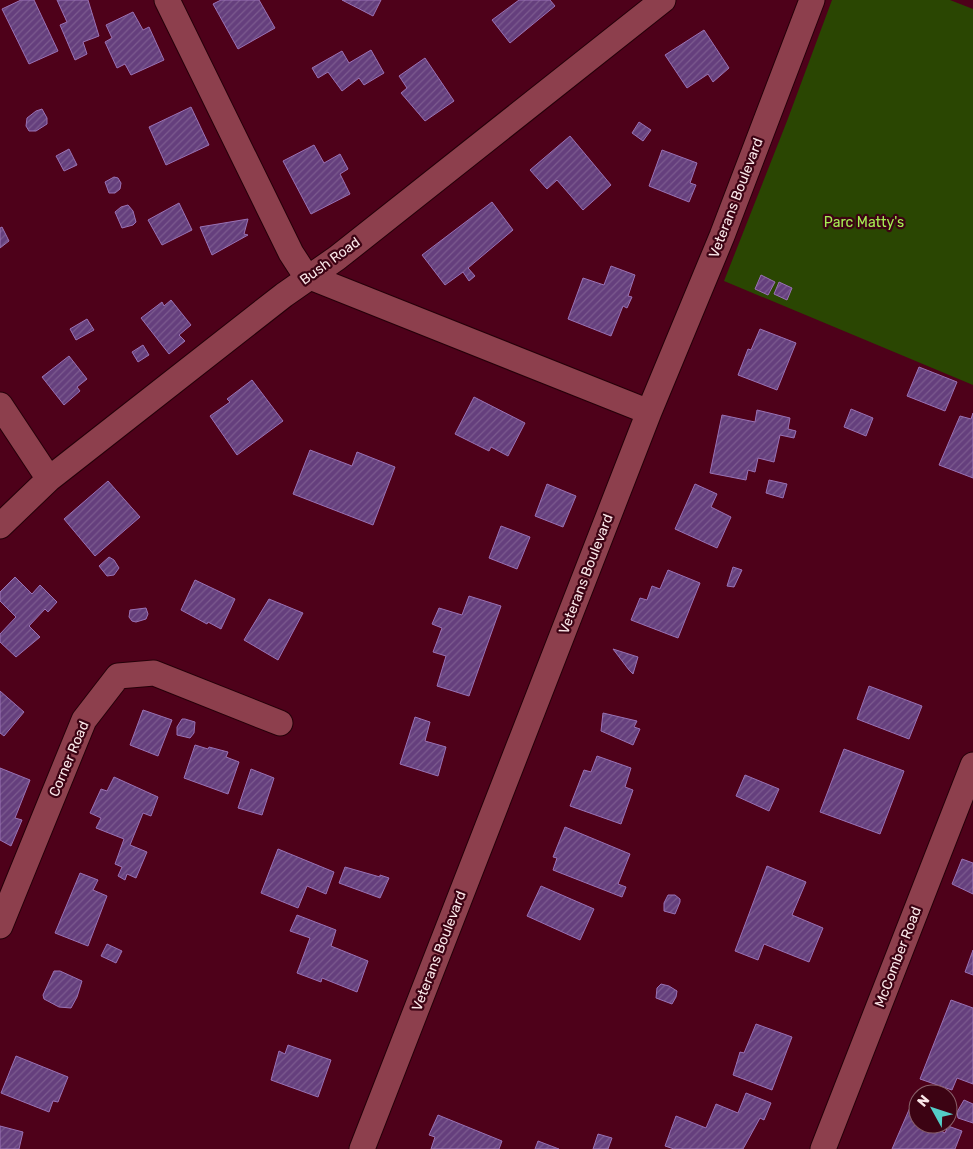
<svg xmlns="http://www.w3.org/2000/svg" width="973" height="1149" font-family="Rubik,sans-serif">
  <defs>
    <pattern id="building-hatch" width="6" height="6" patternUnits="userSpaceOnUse" patternTransform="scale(1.25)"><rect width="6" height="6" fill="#653f7d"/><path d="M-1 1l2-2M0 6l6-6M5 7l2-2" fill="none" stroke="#7c5b8f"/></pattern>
  </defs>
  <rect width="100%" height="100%" fill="#4e011a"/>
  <!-- green -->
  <path fill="#2a4602" d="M832,0H950L973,9V385L724,281L787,121Z"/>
  <!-- building -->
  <path fill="url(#building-hatch)" stroke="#9a72b5" d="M21,0H34L58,51L29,64L2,9Z
    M57,0H88L99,36L83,42L87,54L75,60L60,25L67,22Z
    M221,0H259L275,28L238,49L213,4Z
    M342,0H381L373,16Z
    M519,0H550L555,6L510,43L492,20Z
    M133,12L143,30L149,27L164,60L131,75L125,64L117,68L105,42L112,38L106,25Z
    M704,30L729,68L713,82L708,74L687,88L665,55Z
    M371,50L384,73L364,85L359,78L342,91L328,72L318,78L312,68L342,51L349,63Z
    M425,58L454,101L425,121L401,93L407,88L399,76Z
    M191,107L209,145L166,165L149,127Z
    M42,109L47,118V124L36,131H29L26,126L27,118L36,111Z
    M639,122L651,130L643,141L632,133Z
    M570,136L611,185L583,210L557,180L547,189L530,170Z
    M314,145L324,163L340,154L348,169L340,174L350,194L311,214L283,161Z
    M69,149L77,165L64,171L56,156Z
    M662,150L697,163L690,183L696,185L689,202L649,186Z
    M114,177L118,178L121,183L120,189L115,193H109L105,182Z
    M492,202L513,230L468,268L475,276L469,281L463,272L445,285L422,255Z
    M179,203L192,230L162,245L148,220Z
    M128,205L133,211L136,222L133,225L122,228L115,212L121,207Z
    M248,219L244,234L248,235L212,255L200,227Z
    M2,227L9,241L0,248V228Z
    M611,266L635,275L628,296L632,297L627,308L623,306L611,336L568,319L583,278L604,285Z
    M761,275L775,282L768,295L755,289Z
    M779,282L792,288L787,300L774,294Z
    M171,300L191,325L179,335L185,341L169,354L141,318L162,302L164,306Z
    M87,319L94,330L76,340L70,329Z
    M760,329L796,343L777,390L738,375L748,349L751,350Z
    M143,345L149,355L138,362L132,352Z
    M69,356L87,379L77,387L80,391L64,405L42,377Z
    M919,367L957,382L945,411L907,396Z
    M252,380L283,421L237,455L210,416L230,402L227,399Z
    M474,397L525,423L508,456L491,447L489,451L455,434Z
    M851,409L873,418L866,436L844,427Z
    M757,410L790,418L788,429L796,431L794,438L780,435L774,462L758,458L755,472L748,470L746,480L710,473L722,415L755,422Z
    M973,413V478L939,465L960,416L971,419Z
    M310,450L352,466L357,452L395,467L373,525L293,494Z
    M769,480L787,484L783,498L766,493Z
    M108,481L140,517L95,556L64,519Z
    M547,484L576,496L563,527L535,516Z
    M695,484L717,494L711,507L731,517L717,548L675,529Z
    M501,526L530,537L517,569L489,558Z
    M109,557L114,560L119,568L114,575L107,576L99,566Z
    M733,567L742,570L734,587L727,586Z
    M668,570L700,583L678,638L631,620L640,598L647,600L652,586L660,589Z
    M15,577L32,594L40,585L57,602L48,612L45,609L29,626L40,637L16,657L0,642V634L16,617L0,601V592Z
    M195,580L235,599L221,629L208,622L207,624L181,610Z
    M469,596L501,606L469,696L437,686L446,656L433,652L442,628L432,624L439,608L462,615Z
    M269,599L303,613L278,660L244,640Z
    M146,608L148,614L146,619L136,622L132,621L129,617L130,610Z
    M613,649L638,657L633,674L629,670Z
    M869,686L922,706L909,739L857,719Z
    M0,691L24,712L4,736L0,733Z
    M143,710L172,720L158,756L130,745Z
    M603,713L637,721L634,727L640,729L633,745L601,731Z
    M415,717L430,722L425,741L446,747L438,776L400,764Z
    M182,719H185L195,722L194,733L190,738L177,735V727Z
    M195,745L208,749L209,747L228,752L226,757L239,762L228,794L184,778Z
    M844,749L904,771L880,834L820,812Z
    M597,756L631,768L625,787L633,790L621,824L570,806L584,770L591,772Z
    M0,768L30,780L15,818L22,820L11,846L0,840Z
    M251,769L274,778L262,815L238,808Z
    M745,775L779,789L769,811L736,796Z
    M114,777L158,797L151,816L143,813L130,845L147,852L136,878L127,874L125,880L118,876L122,867L115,864L124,839L96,828L101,818L90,813L101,789L107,791Z
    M565,827L630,854L618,884L626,887L622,897L553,870L557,858L553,857Z
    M278,849L334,872L326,894L307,886L298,908L261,893Z
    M962,859L973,863V894L952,884Z
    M767,866L806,882L792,915L823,928L809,962L764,944L758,960L735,951Z
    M345,867L380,877V875L389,878L380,898L339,883Z
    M80,873L98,880L93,890L107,896L88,946L55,933Z
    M541,886L594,909L580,940L527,916Z
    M668,895H675L680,899V902L675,914L664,911V903Z
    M297,915L336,930L331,946L368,961L357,992L322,978L321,982L297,973L310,938L290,931Z
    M107,944L122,951L116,963L101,956Z
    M973,950V975L965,972Z
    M54,971H60L82,981L77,997L71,1008L59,1007L44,999L43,995Z
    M661,984L669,986L677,991L676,997L672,1004L656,998L657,988Z
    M951,1000L973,1008V1084L957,1078L952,1090L920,1079Z
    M756,1024L792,1037L772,1090L733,1075L740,1052L744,1053Z
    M288,1045L331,1060L318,1097L271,1080L279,1051L285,1054Z
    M16,1056L68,1077L58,1102L53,1101L49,1112L1,1093Z
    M746,1093L771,1103L764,1120L760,1118L743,1149H674L665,1146L676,1116L706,1128L716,1104L738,1113Z
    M915,1096L918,1098V1124H934L933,1127L945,1133L948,1126L962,1131L955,1149H892Z
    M964,1100L973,1104V1123L958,1118L957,1112Z
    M438,1115L502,1141L499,1149H431L435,1137L429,1135Z
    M0,1126L23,1132L19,1149H0Z
    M598,1134L612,1138L608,1149H593Z
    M538,1141L559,1149H535Z"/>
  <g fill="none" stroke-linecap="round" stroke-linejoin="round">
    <!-- minor casing -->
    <g stroke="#250109" stroke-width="27">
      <path id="minor" d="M167,0L291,253L302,270L310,277L649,412
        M0,405L49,479
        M0,526L49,479L284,295L337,258L663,0
        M0,926L84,720L118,676L154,673L280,723
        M362,1149L649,412L722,236L812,0
        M823,1149L973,765"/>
    </g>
    <!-- minor -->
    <use href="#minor" stroke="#8d3f4d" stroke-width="25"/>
  </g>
  <g text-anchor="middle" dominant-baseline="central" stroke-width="4.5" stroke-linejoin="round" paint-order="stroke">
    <!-- street labels -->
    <g font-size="14" fill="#fae7e9" stroke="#3c0313">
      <text transform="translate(736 198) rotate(-69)">Veterans Boulevard</text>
      <text transform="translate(330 261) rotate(-36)">Bush Road</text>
      <text transform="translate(586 574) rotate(-69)">Veterans Boulevard</text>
      <text transform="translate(69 759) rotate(-67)">Corner Road</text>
      <text transform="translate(439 951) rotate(-69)">Veterans Boulevard</text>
      <text transform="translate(898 957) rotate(-69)">McComber Road</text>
    </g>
    <!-- park labels -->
    <g font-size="14" fill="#a6ee53" stroke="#3c0313">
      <text x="864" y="222">Parc Matty's</text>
    </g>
  </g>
  <!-- north arrow -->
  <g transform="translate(933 1109) rotate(310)"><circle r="24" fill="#3c0313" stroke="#885e69"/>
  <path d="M0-4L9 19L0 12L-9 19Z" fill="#54cdc8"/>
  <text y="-8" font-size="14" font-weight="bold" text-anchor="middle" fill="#fae7e9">N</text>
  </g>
</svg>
